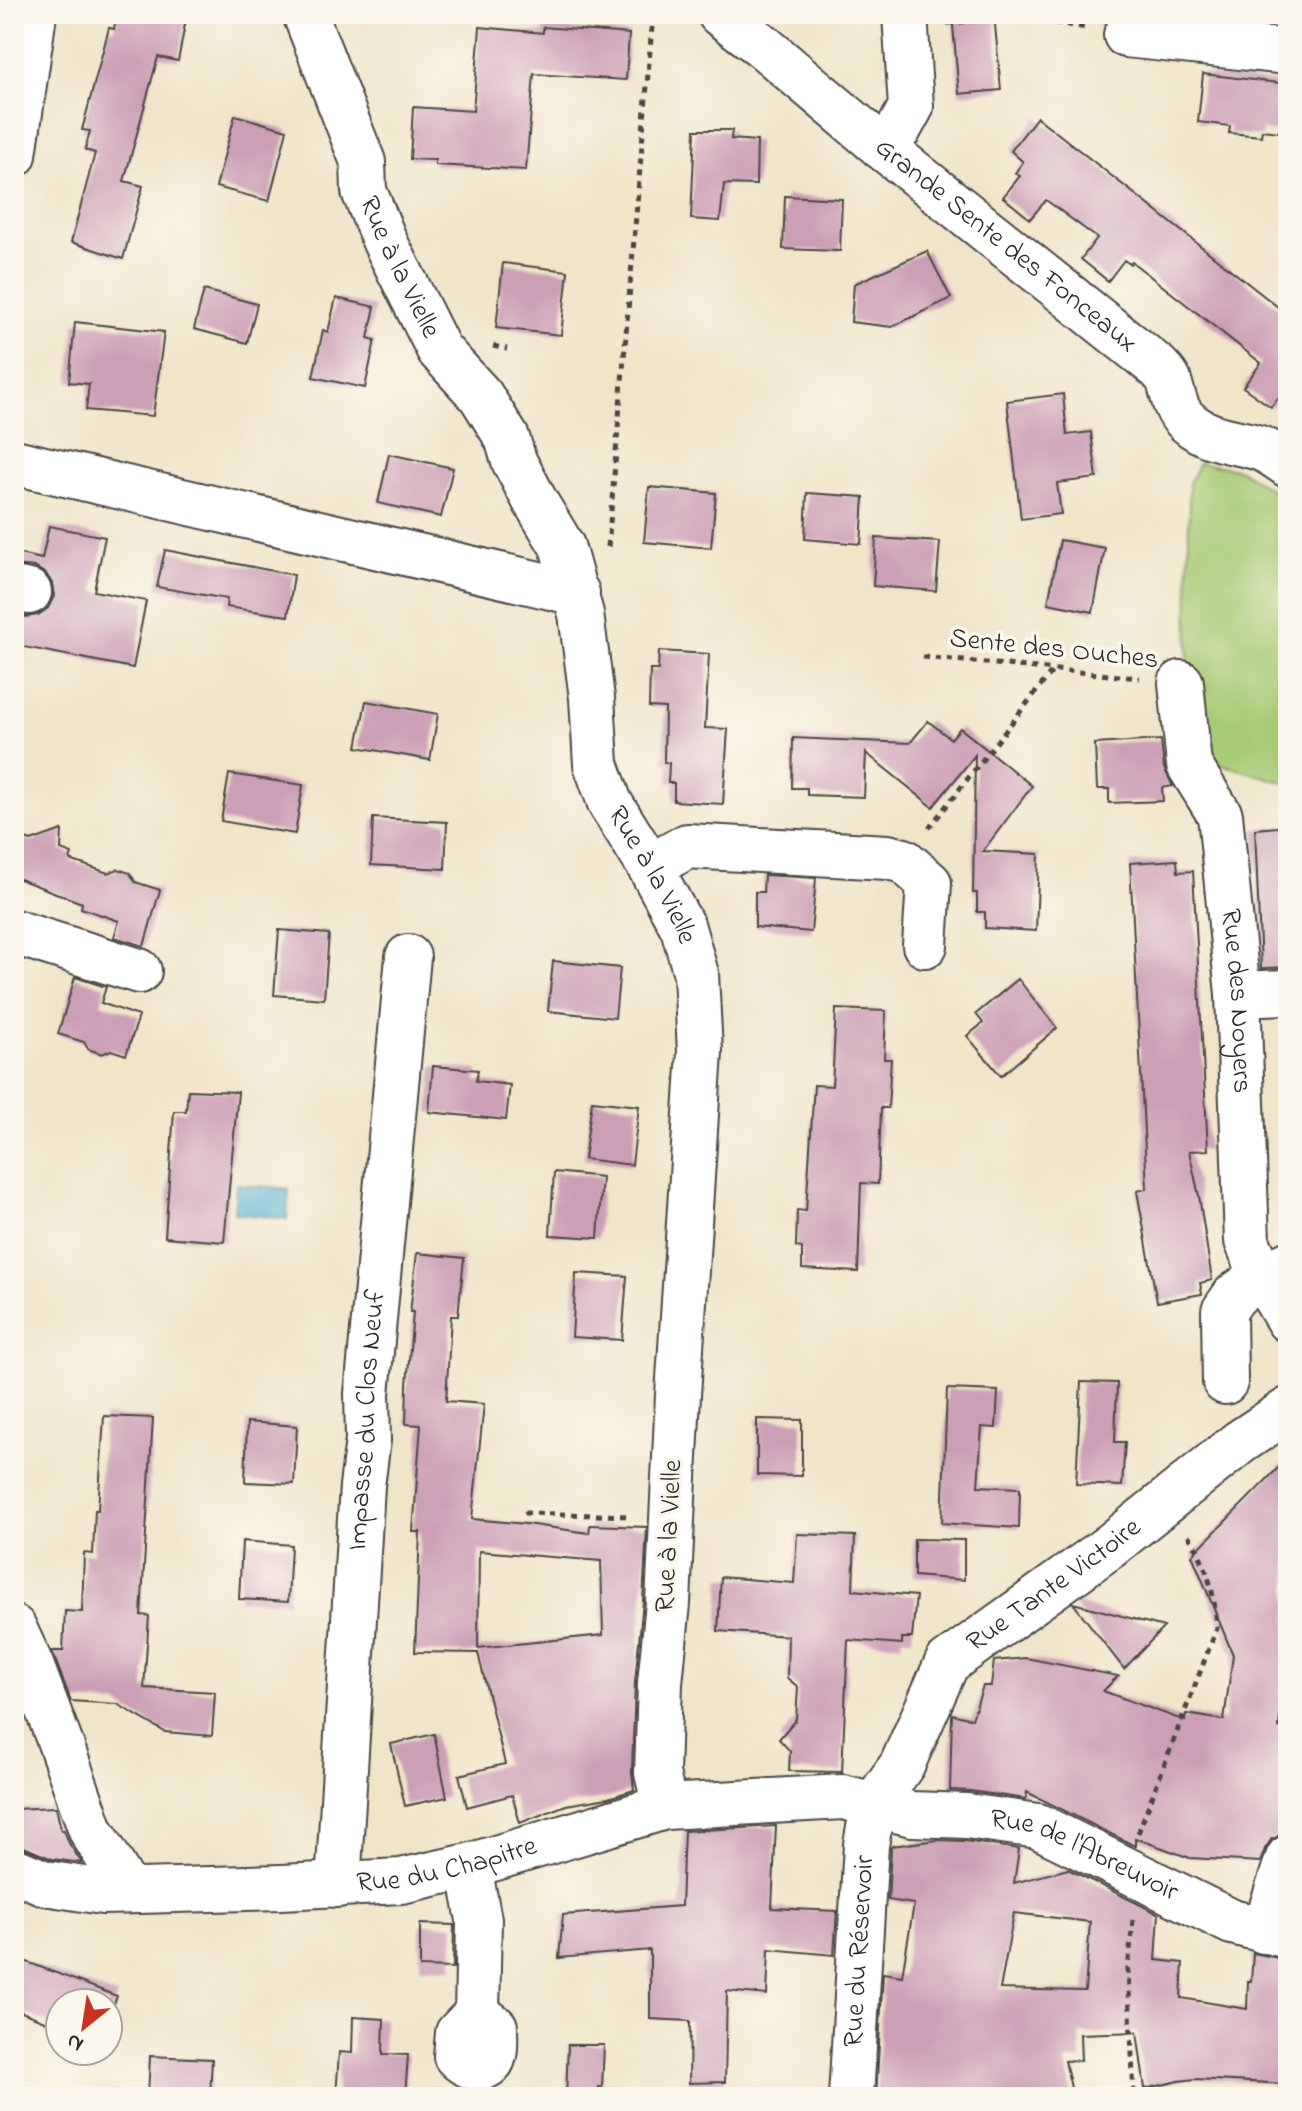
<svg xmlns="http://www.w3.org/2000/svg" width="1302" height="2111" font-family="'Indie Flower',sans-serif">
  <rect width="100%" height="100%" fill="#fbf7ec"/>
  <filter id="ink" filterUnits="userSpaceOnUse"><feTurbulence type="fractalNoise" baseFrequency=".0125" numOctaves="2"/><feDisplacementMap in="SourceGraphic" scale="16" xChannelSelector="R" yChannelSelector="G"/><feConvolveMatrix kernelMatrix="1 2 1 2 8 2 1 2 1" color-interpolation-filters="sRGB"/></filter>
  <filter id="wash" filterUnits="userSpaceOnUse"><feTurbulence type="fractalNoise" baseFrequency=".006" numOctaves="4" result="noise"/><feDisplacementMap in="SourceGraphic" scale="32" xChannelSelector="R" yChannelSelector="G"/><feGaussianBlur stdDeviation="1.8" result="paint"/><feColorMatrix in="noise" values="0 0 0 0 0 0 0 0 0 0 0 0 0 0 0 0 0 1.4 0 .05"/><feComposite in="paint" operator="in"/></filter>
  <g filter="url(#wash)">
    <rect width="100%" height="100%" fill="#f0e5c9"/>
    <!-- green -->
    <path fill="#a7cb74" stroke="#697b50" stroke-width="2" d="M1199,463L1238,469L1288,500V784L1188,754L1189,483Z"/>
    <!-- water -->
    <path fill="#4eaecd" stroke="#3c6c7c" stroke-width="2" d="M236,1184L289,1189L287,1219L234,1213Z"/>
    <g id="blocks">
      <!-- building -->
      <path fill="#cb9fb6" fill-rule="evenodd" d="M117,14H187L178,61L158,57L124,181L143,186L123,259L71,242L95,153L85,150L90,131L82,130L109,28L114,29Z
        M952,14H994L1001,90L959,94Z
        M480,27L543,33V27L629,34L626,80L534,74L526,170L435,165V160L410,159L413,107L473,111Z
        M1203,74L1288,84V133L1262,130L1261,136L1229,133L1230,126L1198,122Z
        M235,115L287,130L269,201L216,187Z
        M1037,117L1288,315V386L1271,407L1243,387L1261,363L1132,262L1130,264L1124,260L1108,281L1081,259L1097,238L1046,200L1030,219L1003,197L1020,176L1015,173L1023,162L1011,151Z
        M695,130H732L731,139L757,141L756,185L724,184L720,221L691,219Z
        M785,196L842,199L840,251L783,249Z
        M927,251L951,298L892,327L851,322L854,284Z
        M503,263L568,271L561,335L496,328Z
        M204,290L257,304L247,343L194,329Z
        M336,298L375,307L368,338L375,340L365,388L313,377L323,330L328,332Z
        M75,322L164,332L153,416L86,410L89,384L69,382Z
        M1063,394L1067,435L1091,432L1097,478L1057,483L1061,514L1021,519L1007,401Z
        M389,454L453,468L441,517L378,503Z
        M649,487L716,493L711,548L644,542Z
        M807,493L864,497L861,544L805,539Z
        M49,526L105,537L94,591L146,601L133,668L14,645V614L25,617L38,615L48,608L54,596L52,583L46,574L34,567L14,565V553L42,559Z
        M876,538L940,542L936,591L873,586Z
        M1060,540L1105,548L1093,612L1048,603Z
        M165,550L294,575L288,616L226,607L227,599L157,587Z
        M659,651L709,654L705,728L728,729L723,804L674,801V783H668L669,763L664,762L665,708L649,707L650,670H658Z
        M366,701L438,714L430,760L357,747Z
        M928,721L951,739L960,728L1032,786L983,851L1039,854L1036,931L985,928V912H977V893H973L975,755L933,807L866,753L864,797L807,795V788H792L793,738L910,743Z
        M1161,740L1164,768L1173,786L1162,788L1163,801L1109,803V789H1097L1095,744Z
        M229,774L303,785L295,834L221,821Z
        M373,818L447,822L445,869L371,865Z
        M1288,826V967L1261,968L1255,829Z
        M62,830L61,850L72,854L70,860L108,873L118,869L130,873L135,882L160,890L144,946L114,937L119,921L81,908L82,903L14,877V835L31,841Z
        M1177,860L1178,872L1193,871L1208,1150L1189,1151L1199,1196L1212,1280L1200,1283L1202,1294L1157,1302L1137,1191L1147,1189L1130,863Z
        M764,875L816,878L811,932L755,927V892H763Z
        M279,930L329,934L324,999L274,995Z
        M553,961L620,968L615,1018L548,1011Z
        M75,977L106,987L101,1003L139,1016L126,1055L111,1050L102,1054L88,1049L84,1042L58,1034Z
        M1018,979L1057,1028L1001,1076L967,1036L983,1023L976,1014Z
        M836,1009L886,1011L884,1059H891L888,1108H881L878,1184L861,1183L858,1272L802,1269V1248L796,1247L797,1210L806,1211L814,1085L832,1086Z
        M433,1066L478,1070L476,1081L510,1085L506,1120L429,1112Z
        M188,1090L238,1092L224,1242L165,1237L174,1111H186Z
        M592,1101L639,1106L632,1165L584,1159Z
        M554,1172L602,1177L598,1238L550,1235Z
        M417,1253L464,1258L458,1316H451L446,1401L484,1404L472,1519L526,1524L589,1533L590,1525L647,1527L643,1601L635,1682L632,1772L634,1790L608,1798L566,1805L520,1823L512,1795L467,1807L459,1775L505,1764L478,1653L415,1652L420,1532H413L421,1425L406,1424L407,1385L413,1312H410ZM479,1551L601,1561L603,1635L478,1648Z
        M576,1273L627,1276L622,1340L572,1337Z
        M1081,1382L1117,1383L1115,1442H1125L1122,1486L1076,1484Z
        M947,1389L998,1391L996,1428L982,1427L978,1486L1020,1488L1019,1528L942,1523Z
        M104,1416L153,1418L141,1615L149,1616L144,1688L215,1692L212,1736L165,1732L117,1704L71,1701L52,1651H63L65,1611L82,1612L84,1553L93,1554L95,1510H98Z
        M757,1419L802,1420V1476L757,1475Z
        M247,1422L297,1426L294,1484L245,1482Z
        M1288,1458V1641L1279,1727L1288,1728V1834H1282L1271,1840L1265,1849L1260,1862L1190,1858L1135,1838V1846L1027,1792L1026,1799L970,1791L950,1790L952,1714L972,1719L983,1686H991L994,1661L1026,1658L1118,1676L1103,1691L1185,1721L1186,1714L1224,1720L1233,1655L1192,1555Z
        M797,1534L855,1536L853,1590L916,1596L912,1638H902V1644L848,1640L842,1772L789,1771L790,1751L779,1739L796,1719L798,1687L787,1678L788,1636L718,1631L721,1577L794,1583Z
        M914,1539L964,1540V1580L914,1576Z
        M242,1541L291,1545L288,1602L239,1599Z
        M1073,1603L1164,1627L1124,1669Z
        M434,1734L447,1797L405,1806L391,1744Z
        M56,1807L61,1830H64L69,1843L82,1863L52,1859L24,1847L14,1846V1809Z
        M776,1826L772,1908L837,1911L834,1955L769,1949L767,1995L727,1991L725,2082L689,2083L690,2021L650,2019V1950L559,1958L563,1915L681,1906L684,1831Z
        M937,1840L965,1841L1019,1849L1014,1883L1068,1869L1159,1914L1156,1960L1183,1963L1181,1998L1247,2009L1248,1981H1251L1253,1953L1288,1960V2084L1195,2079L1179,2081L1145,2089L1137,2032L1080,2034L1081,2060L1065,2061L1073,2097H876L883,1973L902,1976L914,1904L888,1900L891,1848L892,1846ZM1014,1913L1090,1922L1085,1991L1000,1989Z
        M420,1924L454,1925L453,1968L420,1967Z
        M14,1957L117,1996L108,2018V2003H60V2027L14,2009Z
        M353,2017L384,2019L383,2054L408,2055L405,2097H336L339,2052L352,2053Z
        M568,2045H604L602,2087H598L597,2097H566Z
        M150,2056L212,2059L210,2097H148Z"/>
    </g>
  </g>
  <g filter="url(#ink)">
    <use href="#blocks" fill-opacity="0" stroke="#494743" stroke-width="2"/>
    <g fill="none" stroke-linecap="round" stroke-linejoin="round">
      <!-- minor casing -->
      <g stroke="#494743" stroke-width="48">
        <g id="minor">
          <path id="s1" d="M305,14L363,162L364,191L385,242L439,350L481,396L507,438L514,461L535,501L562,546L581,614L592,698L596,764L610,803L650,867L683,928L696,974L700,1052L678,1395L668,1603L660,1683L657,1773L665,1807"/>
          <path id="s2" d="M720,14L764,47L882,147L1158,367C1162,371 1167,376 1169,381C1173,394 1174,405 1182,416C1201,439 1230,440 1256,447C1268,450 1278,458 1288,465"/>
          <path d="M1126,35L1288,52"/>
          <path d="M882,147L899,129L911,107L905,14"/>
          <path d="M14,155L34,14"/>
          <path d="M14,462L577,593"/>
          <path d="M14,589L29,592"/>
          <path id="s3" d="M1181,683L1189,765L1220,815L1238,994L1247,1241L1262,1276L1288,1320"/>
          <path d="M650,867L687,846L888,857L904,861L929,883L925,945"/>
          <path d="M14,932L139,971"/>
          <path d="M1238,994L1288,992"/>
          <path d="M1225,1382L1224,1311L1235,1295L1262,1276L1288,1264"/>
          <path d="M14,1628L31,1665L61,1745L91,1830L128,1891"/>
          <path d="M469,1866L479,1920L477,2013L458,2033L456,2056C466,2068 490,2075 494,2055C496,2046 495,2036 495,2027L477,2013"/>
          <path id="s4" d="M14,1870L45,1883L103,1892L281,1887L401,1881L469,1866L665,1807L843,1797L912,1814L967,1816L1038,1826L1232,1922L1288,1936"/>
          <path id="s5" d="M338,1885L362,1486L368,1440L367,1394L408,957"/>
          <path d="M1264,1931L1288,1858"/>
          <path id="s6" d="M851,2097L866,1845L873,1806L902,1765L947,1663L1109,1547L1240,1442L1288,1410"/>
        </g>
      </g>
      <!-- path -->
      <path stroke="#494743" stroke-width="5" stroke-dasharray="6 6" stroke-linecap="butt" d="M947,23L1020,17L1087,28
        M493,346L507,349
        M608,547L653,14
        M923,657L1140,678
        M929,828L1054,669
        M524,1513L632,1516
        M1138,1833L1217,1628C1215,1596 1207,1562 1188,1535
        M1133,1920L1128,1970L1134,2097
        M14,2096L16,2097"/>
      <!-- minor -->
      <use href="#minor" stroke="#fff" stroke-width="44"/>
    </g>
  </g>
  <g text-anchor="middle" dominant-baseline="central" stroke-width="7" stroke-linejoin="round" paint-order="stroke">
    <!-- street labels -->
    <g font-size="28" fill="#2b2b2b" stroke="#fbf7ec">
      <text stroke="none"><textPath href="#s2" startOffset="368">Grande Sente des Fonceaux</textPath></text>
      <text stroke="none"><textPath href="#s1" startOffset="272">Rue à la Vielle</textPath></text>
      <text transform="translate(1054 650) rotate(6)">Sente des Ouches</text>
      <text stroke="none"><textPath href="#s1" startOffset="944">Rue à la Vielle</textPath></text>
      <text stroke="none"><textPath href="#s3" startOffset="328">Rue des Noyers</textPath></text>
      <text stroke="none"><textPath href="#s5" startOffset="466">Impasse du Clos Neuf</textPath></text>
      <text transform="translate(670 1536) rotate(-87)">Rue à la Vielle</text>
      <text stroke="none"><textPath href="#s6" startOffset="586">Rue Tante Victoire</textPath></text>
      <text stroke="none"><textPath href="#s4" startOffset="1094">Rue de l'Abreuvoir</textPath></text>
      <text stroke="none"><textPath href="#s4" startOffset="438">Rue du Chapitre</textPath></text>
      <text stroke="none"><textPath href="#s6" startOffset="146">Rue du Réservoir</textPath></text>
    </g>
  </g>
  <!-- margin -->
  <rect width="1302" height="2111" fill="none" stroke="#fbf7ec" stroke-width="48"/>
  <!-- north arrow -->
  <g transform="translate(84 2027) rotate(210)"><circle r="38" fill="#fbf7ec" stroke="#a8a59f" stroke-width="2"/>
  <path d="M0-6L14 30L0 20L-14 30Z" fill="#c8321e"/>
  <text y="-12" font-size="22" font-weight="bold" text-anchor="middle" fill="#2b2b2b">N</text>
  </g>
</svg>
